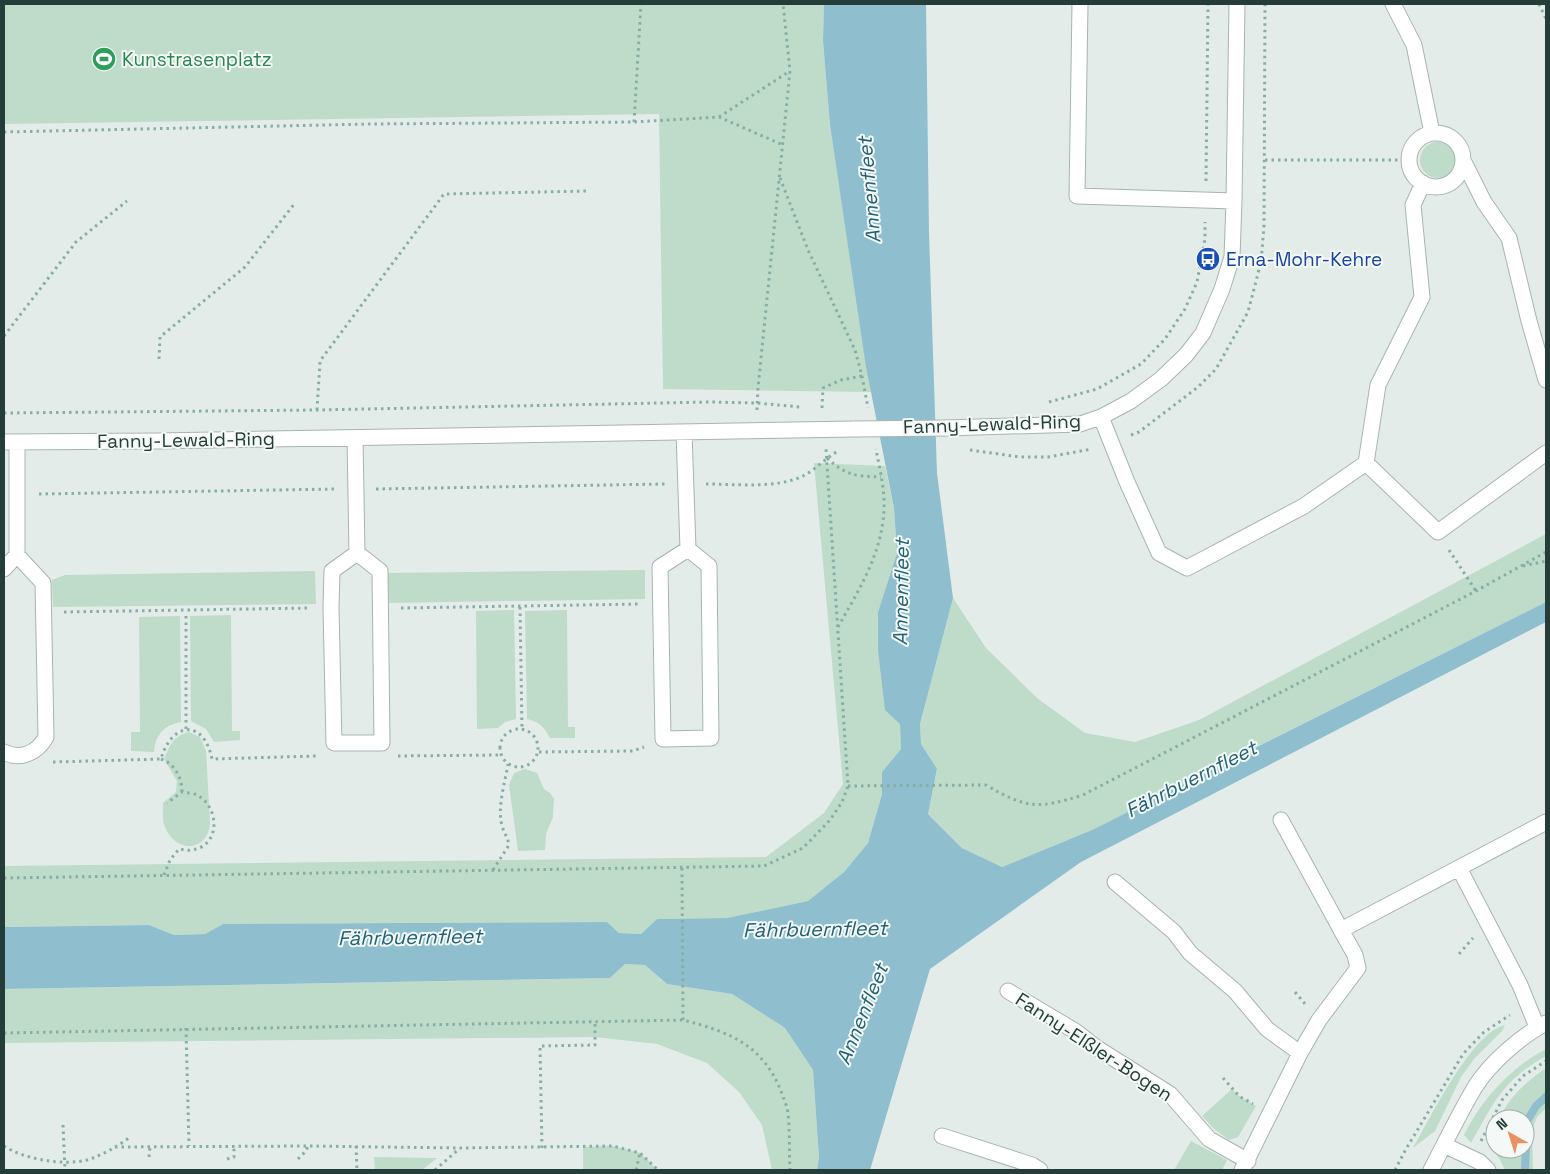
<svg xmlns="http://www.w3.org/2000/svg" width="1550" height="1174" font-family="'Space Grotesk',sans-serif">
  <rect width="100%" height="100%" fill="#e4ece9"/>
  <!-- green -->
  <path fill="#bedcc9" d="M4,4H824L823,41L830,125L871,392L663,389L659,114L4,124Z
    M1420 160a18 18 0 1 1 36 0a18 18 0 1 1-36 0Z
    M814,463L885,466L894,508L897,553L878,612L900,724L901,749L882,772V794L868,843L844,872L808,901L727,918L657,919L641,934L619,933L607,922L223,924L205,934L174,935L149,925L4,927V866L766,857L824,813L843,784Z
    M1546,534V602L1092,830L1002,867L962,848L928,814L937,770L921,744L920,724L953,598L986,648L1037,698L1085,733L1135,742L1199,720Z
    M645,570V599L388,603L387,573Z
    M315,571L316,604L53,607L52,580L65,575Z
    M514,610L516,719L505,722L498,728L477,729L476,611Z
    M567,610L568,727H575V738H550C544,727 540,722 527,719L525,611Z
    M231,615L232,731H240V740L214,742L206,729L191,721L190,616Z
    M180,616L181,722C164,725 155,735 154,752L131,751V732H140L139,617Z
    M189,732L200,737L206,751L210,823C208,853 175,853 165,827C162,821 163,811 163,803L176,792L177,781L164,759C170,745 173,736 189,732Z
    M525,769L537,773L544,789L550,793L554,799L553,817L546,834L545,850L518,851L509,785L514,773Z
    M625,964L645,965L667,984L732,994L785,1028L813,1070L819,1158L817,1170H772L762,1125L739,1092L707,1063L657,1044L595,1037L4,1043V989L610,978Z
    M1505,1025L1502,1031L1474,1059L1461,1077L1435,1131L1413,1148C1430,1119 1472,1032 1505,1025Z
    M1546,1049V1056C1503,1080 1494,1102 1471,1143L1464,1135C1482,1099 1510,1068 1546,1049Z
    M1546,1068V1108L1537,1117L1532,1130L1533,1170H1505L1499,1158L1488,1143L1495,1128V1149H1525V1119H1499C1509,1097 1527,1081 1546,1068Z
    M1232,1089L1239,1096L1256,1106L1238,1137L1229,1140L1213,1128L1202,1116Z
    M1191,1141L1227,1160L1222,1170H1174Z
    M613,1146L640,1153L658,1170H583V1147Z
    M374,1157L437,1158L422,1170H375Z"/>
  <!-- water -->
  <path fill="#8fbfce" d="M824,4H926L929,233L937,473L953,598L920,724L921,744L937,769L928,814L962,848L1002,867L1092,830L1546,602V622L1081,862L930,969L870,1170H817L819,1158L813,1070L785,1028L732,994L667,984L645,965L625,964L610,978L4,989V927L149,925L174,935L205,934L223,924L607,922L619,933L641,934L657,919L727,918L808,901L844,872L868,843L882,794V772L901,749L900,724L885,710L878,650V612L897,553L894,508L866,367L830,125L823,41Z"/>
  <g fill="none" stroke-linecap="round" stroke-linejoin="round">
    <!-- stream -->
    <path stroke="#8fbfce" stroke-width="8" d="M1525,1170L1527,1121L1536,1106L1546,1097"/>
    <!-- minor casing -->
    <g stroke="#a7b4b0" stroke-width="17">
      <path id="minor" d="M1080,4L1077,196L1234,201
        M1393,4L1414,45L1432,133
        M1409 160a27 27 0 1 1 54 0a27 27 0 1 1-54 0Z
        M1463,160L1484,202L1509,238L1529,321L1546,380
        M1101,417L1127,482L1159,553L1187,568L1304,506L1366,463L1378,385L1422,297L1413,205L1423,183
        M945,428L1080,424L1101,417L1131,401L1161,379L1186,355L1203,333L1222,289L1232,257L1234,201L1237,4
        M684,432L688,549L709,566L711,738L663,739L660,567L688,549
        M355,438L357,553
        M4,442L157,441L855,429
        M1366,463L1438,532L1546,453
        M357,553L380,571L382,743H334L331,608L332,571Z
        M4,569L17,555
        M4,752C21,761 38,752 46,737L43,583L17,555V442
        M1281,820L1341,930
        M1459,868L1520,985L1537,1027
        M1115,882L1174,932L1190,953L1235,991L1267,1029L1300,1053
        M1008,991L1075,1031L1097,1048L1170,1094L1209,1139L1248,1161
        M942,1136L1032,1165L1040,1170
        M1444,1145L1480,1162L1488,1170
        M1242,1170L1300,1053L1319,1020L1358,968L1355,955L1341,930L1546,822
        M1431,1170C1445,1143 1459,1114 1475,1087C1490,1063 1521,1036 1546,1023"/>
    </g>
    <!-- path -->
    <path stroke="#86aea5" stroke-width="3" stroke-dasharray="2.5 4" stroke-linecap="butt" d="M1539,4L1546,19
      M719,117L790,71
      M634,122L641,4
      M4,132L370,124L634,122L719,117L783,145
      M1265,160H1409
      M780,178L808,250L855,350L862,376L868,408
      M1206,181L1208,4
      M4,336L76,242L127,201
      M159,359L160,337L245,267L295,203
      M1049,402L1097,389L1141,364L1165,339L1185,309L1197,282L1205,239V222
      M822,408L823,388L841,380L862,376
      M317,410L320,361L444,194L589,191
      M757,410L758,388L790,71L783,4
      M4,413L317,410L709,402L757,403L800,407
      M1131,435L1139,432L1198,387L1216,369L1248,312L1261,262L1264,226L1265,4
      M970,450L1020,457H1048L1092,449
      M827,458C847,476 855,476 881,477
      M706,484C736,484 776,489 803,476C815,470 826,458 838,451
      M376,489L665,484
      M39,494L335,489
      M1449,550L1476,591
      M1523,566L1546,561
      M520,607L522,729
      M401,608L640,604
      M64,612L310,608
      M838,627C860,588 885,549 884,502C884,485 879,466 876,449
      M500 748a19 19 0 1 1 38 0a19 19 0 1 1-38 0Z
      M186,729V612
      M539,752L633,751L644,747
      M398,756L500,755
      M161,759C175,764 182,778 182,792
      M53,762L161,759C172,721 204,719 212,759L317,756
      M848,786L986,785C1027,809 1038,809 1083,795L1476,591L1546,552
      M682,868L683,1020
      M493,870L509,845C508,838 504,833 502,826C497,807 505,783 508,764
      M164,875L170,860L179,849C183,849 187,851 191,850C221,847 220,807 197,795C193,793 187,793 182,792L167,803
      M4,878L764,866L803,848L830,820L842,802L848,786L826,449
      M1459,954L1473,938
      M1295,992L1306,1005
      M186,1028L189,1146
      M4,1033L683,1020C729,1032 762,1044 781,1091C783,1098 787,1105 788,1113C790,1132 789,1151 790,1170
      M1223,1078L1239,1096L1253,1104
      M63,1125L65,1170
      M1481,1141L1502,1100L1523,1076L1546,1061
      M4,1146C23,1159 64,1166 87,1160C103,1155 116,1147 129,1138
      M356,1146L357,1170
      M115,1147L308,1146L459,1148L613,1146L640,1153L658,1170
      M542,1148L540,1046L595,1045V1021
      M149,1157L150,1147
      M227,1159L234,1157V1146
      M298,1159L306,1151L308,1146
      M435,1170L459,1149
      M636,1170L640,1153
      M1395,1170L1406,1149L1463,1054L1484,1032L1510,1015"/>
    <!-- minor -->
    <use href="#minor" stroke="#fff" stroke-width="15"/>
    <!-- minor-bridge casing -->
    <g stroke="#a7b4b0" stroke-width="17" stroke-linecap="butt">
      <path id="minor-bridge" d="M855,429L945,428"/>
    </g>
    <!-- minor-bridge -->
    <use href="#minor-bridge" stroke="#fff" stroke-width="15"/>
  </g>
  <!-- icons -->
  <defs>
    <g id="stadium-disc" transform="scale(1.25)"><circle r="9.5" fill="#2e9e5b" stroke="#f4f9f7"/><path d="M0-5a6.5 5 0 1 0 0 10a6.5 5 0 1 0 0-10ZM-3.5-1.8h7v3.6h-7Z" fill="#fff"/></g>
    <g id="bus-disc" transform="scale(1.25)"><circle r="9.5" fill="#1a4fb4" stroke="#f4f9f7"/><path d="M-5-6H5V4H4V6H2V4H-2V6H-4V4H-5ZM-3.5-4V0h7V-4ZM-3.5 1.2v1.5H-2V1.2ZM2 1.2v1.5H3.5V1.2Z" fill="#fff"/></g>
  </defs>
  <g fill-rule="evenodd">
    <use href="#stadium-disc" x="104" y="59"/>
    <use href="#bus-disc" x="1208" y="259"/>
  </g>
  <g text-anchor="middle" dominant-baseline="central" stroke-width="4" stroke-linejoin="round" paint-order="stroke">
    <!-- leisure labels -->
    <g font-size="19" fill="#27864d" stroke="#f4f9f7" text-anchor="start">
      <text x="122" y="59">Kunstrasenplatz</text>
    </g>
    <!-- transit labels -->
    <g font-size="19" fill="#164399" stroke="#f4f9f7" text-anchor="start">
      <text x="1226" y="259">Erna-Mohr-Kehre</text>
    </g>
    <!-- street labels -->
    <g font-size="19" fill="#243d38" stroke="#f4f9f7">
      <text transform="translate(992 424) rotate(-2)">Fanny-Lewald-Ring</text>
      <text transform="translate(186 440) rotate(-1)">Fanny-Lewald-Ring</text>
      <text transform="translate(1094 1047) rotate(33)">Fanny-Elßler-Bogen</text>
    </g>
    <!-- water labels -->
    <g font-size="20" font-style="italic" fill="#216075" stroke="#f4f9f7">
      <text transform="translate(869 190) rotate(-95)">Annenfleet</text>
      <text transform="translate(901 592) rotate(-89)">Annenfleet</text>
      <text transform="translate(1191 779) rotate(-27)">Fährbuernfleet</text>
      <text transform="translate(815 929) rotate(-1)">Fährbuernfleet</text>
      <text transform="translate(410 937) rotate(-1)">Fährbuernfleet</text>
      <text transform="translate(862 1014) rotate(-68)">Annenfleet</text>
    </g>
  </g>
  <!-- border -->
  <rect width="1550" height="1174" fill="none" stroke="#243d38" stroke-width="10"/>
  <!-- north arrow -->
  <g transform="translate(1510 1134) rotate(321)"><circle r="24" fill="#f4f9f7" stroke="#a1aeab"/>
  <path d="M0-4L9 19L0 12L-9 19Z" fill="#ea9164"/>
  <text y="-8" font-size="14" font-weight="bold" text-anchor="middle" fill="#243d38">N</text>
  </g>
</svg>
